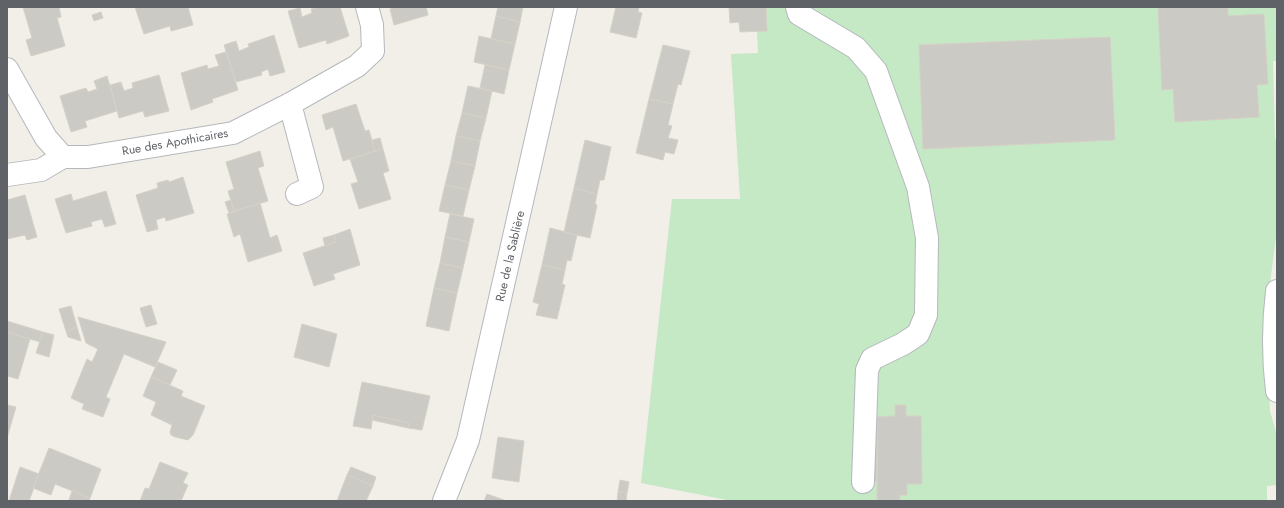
<svg xmlns="http://www.w3.org/2000/svg" width="1284" height="508" font-family="Jost,sans-serif">
  <rect width="100%" height="100%" fill="#f1efe8"/>
  <!-- green -->
  <path fill="#c5e8c5" d="M766,7H1277V61H1273L1275,139L1277,140V229L1267,307L1266,349L1270,411L1277,436V485L1267,486V501H732L641,483L672,199H740L731,54L758,53L757,31Z"/>
  <!-- building -->
  <path fill="#cccac5" stroke="#d6d1c6" d="M23,7H59L61,17L57,18L65,46L31,56L26,40L32,38Z
    M135,7H188L193,25L171,31L170,26L144,34Z
    M319,7H340L349,36L327,44L326,40L299,48L288,11L300,8L302,17L312,13L311,9Z
    M396,7H426L428,15L394,25L390,9Z
    M498,7H523L520,22L496,16Z
    M616,7H639L638,12L642,13L636,38L610,32Z
    M729,7H766L767,31L740,32L739,22L730,23Z
    M1158,7H1228V16L1264,14L1268,84L1257,85L1259,117L1175,122L1173,89L1162,90Z
    M101,12L103,18L94,21L92,15Z
    M496,16L520,22L515,44L491,39Z
    M274,35L285,72L270,76L268,69L261,72L262,75L236,82L224,45L236,41L239,51L249,47L248,44Z
    M479,36L515,44L509,70L474,62Z
    M1110,37L1115,140L923,149L919,45Z
    M663,45L690,51L681,85L678,84L673,104L649,99Z
    M226,52L238,90L212,99L213,102L191,110L181,73L207,65L208,69L219,66L215,55Z
    M485,65L509,70L504,94L480,88Z
    M159,75L169,111L145,117L143,111L119,118L110,85L121,82L124,91L133,88L132,83Z
    M107,76L117,111L85,121L87,127L71,132L60,96L86,88L88,92L97,89L94,81Z
    M468,86L492,91L486,118L462,113Z
    M649,99L673,104L668,125L672,126L668,138L678,140L674,154L665,152L663,160L636,153Z
    M356,104L365,131L369,130L375,151L343,161L333,127L326,130L322,115Z
    M462,113L486,118L480,141L456,136Z
    M456,136L480,141L475,166L451,161Z
    M380,138L383,149L375,151L372,140Z
    M585,140L611,147L604,180H600L597,194L574,188Z
    M383,149L389,171L383,173L391,199L359,209L351,184L358,182L350,159Z
    M260,151L264,166L258,168L268,201L234,211L228,191L234,189L226,162Z
    M451,161L475,166L469,190L445,185Z
    M183,177L194,213L166,221L165,217L156,220L158,229L147,232L136,195L158,188L157,183L168,180L169,182Z
    M445,185L469,190L463,216L439,211Z
    M574,188L597,194L595,204L597,205L590,238L564,232Z
    M106,191L116,224L105,227L102,219L91,222L92,226L66,233L55,199L71,194L73,201Z
    M25,195L37,237L27,240L25,235L7,239V200Z
    M231,200L234,211L229,213L225,202Z
    M260,203L270,238L277,235L282,251L248,262L240,234L234,237L227,214Z
    M450,214L474,219L469,242L445,237Z
    M550,228L577,235L571,261L567,260L565,270L542,265Z
    M350,229L360,265L333,274L335,279L314,286L303,253L336,242L334,235Z
    M334,235L336,242L325,246L323,238Z
    M445,237L469,242L463,268L440,263Z
    M440,263L463,268L457,293L434,288Z
    M542,265L565,270L562,284L565,285L557,319L536,315L539,304L533,302Z
    M434,288L457,293L449,331L426,326Z
    M151,305L157,324L146,327L140,308Z
    M71,306L77,327L66,331L59,309Z
    M78,317L166,342L155,367L124,354L106,397L110,399L103,417L82,409L84,404L71,398L87,359L92,362L98,349L86,343Z
    M7,321L43,332L40,342L7,332Z
    M302,324L337,334L329,367L294,357Z
    M77,327L81,341L68,337L66,331Z
    M7,332L30,339L18,379L7,376Z
    M43,332L54,335L49,357L36,353Z
    M158,362L177,370L170,385L151,377Z
    M151,377L183,391L181,396L205,406L193,435L188,440L175,437L171,435L170,432L172,425L151,415L156,402L143,396Z
    M362,382L430,396L422,430L408,428L409,423L373,415L371,429L353,426Z
    M7,405L16,407L7,438Z
    M895,405H906V416H921L922,484H907V495H900V501H877V417L895,416Z
    M373,415L409,423L408,428L372,420Z
    M870,421H877V481H870Z
    M498,437L524,441L519,482L492,478Z
    M49,448L101,469L90,498L55,484L51,495L33,488Z
    M160,462L188,473L183,483L188,485L181,501H140L145,488L149,489Z
    M20,467L39,474L29,501H9Z
    M351,467L376,477L373,486L347,475Z
    M347,475L373,486L366,501H337Z
    M620,480L629,482L627,493L618,492Z
    M72,491L90,498L89,501H73L69,500Z
    M618,492L627,493L626,501H617Z
    M487,494L507,501H484Z"/>
  <g fill="none" stroke-linecap="round" stroke-linejoin="round">
    <!-- minor casing -->
    <g stroke="#b5b8bc" stroke-width="24">
      <path id="minor" d="M797,7L799,14L856,48L876,71L918,187L927,238L926,315L918,334L903,344L872,359L867,370L863,482
        M7,69L46,138L63,157H88L233,133L290,104L357,66L373,51L372,25L367,7
        M290,104L312,187L297,194
        M7,175L41,170L63,157
        M1277,291C1273,324 1273,358 1277,391
        M444,501L468,440L566,7"/>
    </g>
    <!-- minor -->
    <use href="#minor" stroke="#fff" stroke-width="22"/>
  </g>
  <g text-anchor="middle" dominant-baseline="central" stroke-width="3" stroke-linejoin="round" paint-order="stroke">
    <!-- street labels -->
    <g font-size="12" fill="#5f6368" stroke="#fff">
      <text transform="translate(175 142) rotate(-10)">Rue des Apothicaires</text>
      <text transform="translate(510 256) rotate(-77)">Rue de la Sablière</text>
    </g>
  </g>
  <!-- border -->
  <rect width="1284" height="508" fill="none" stroke="#5f6368" stroke-width="16"/>
</svg>
